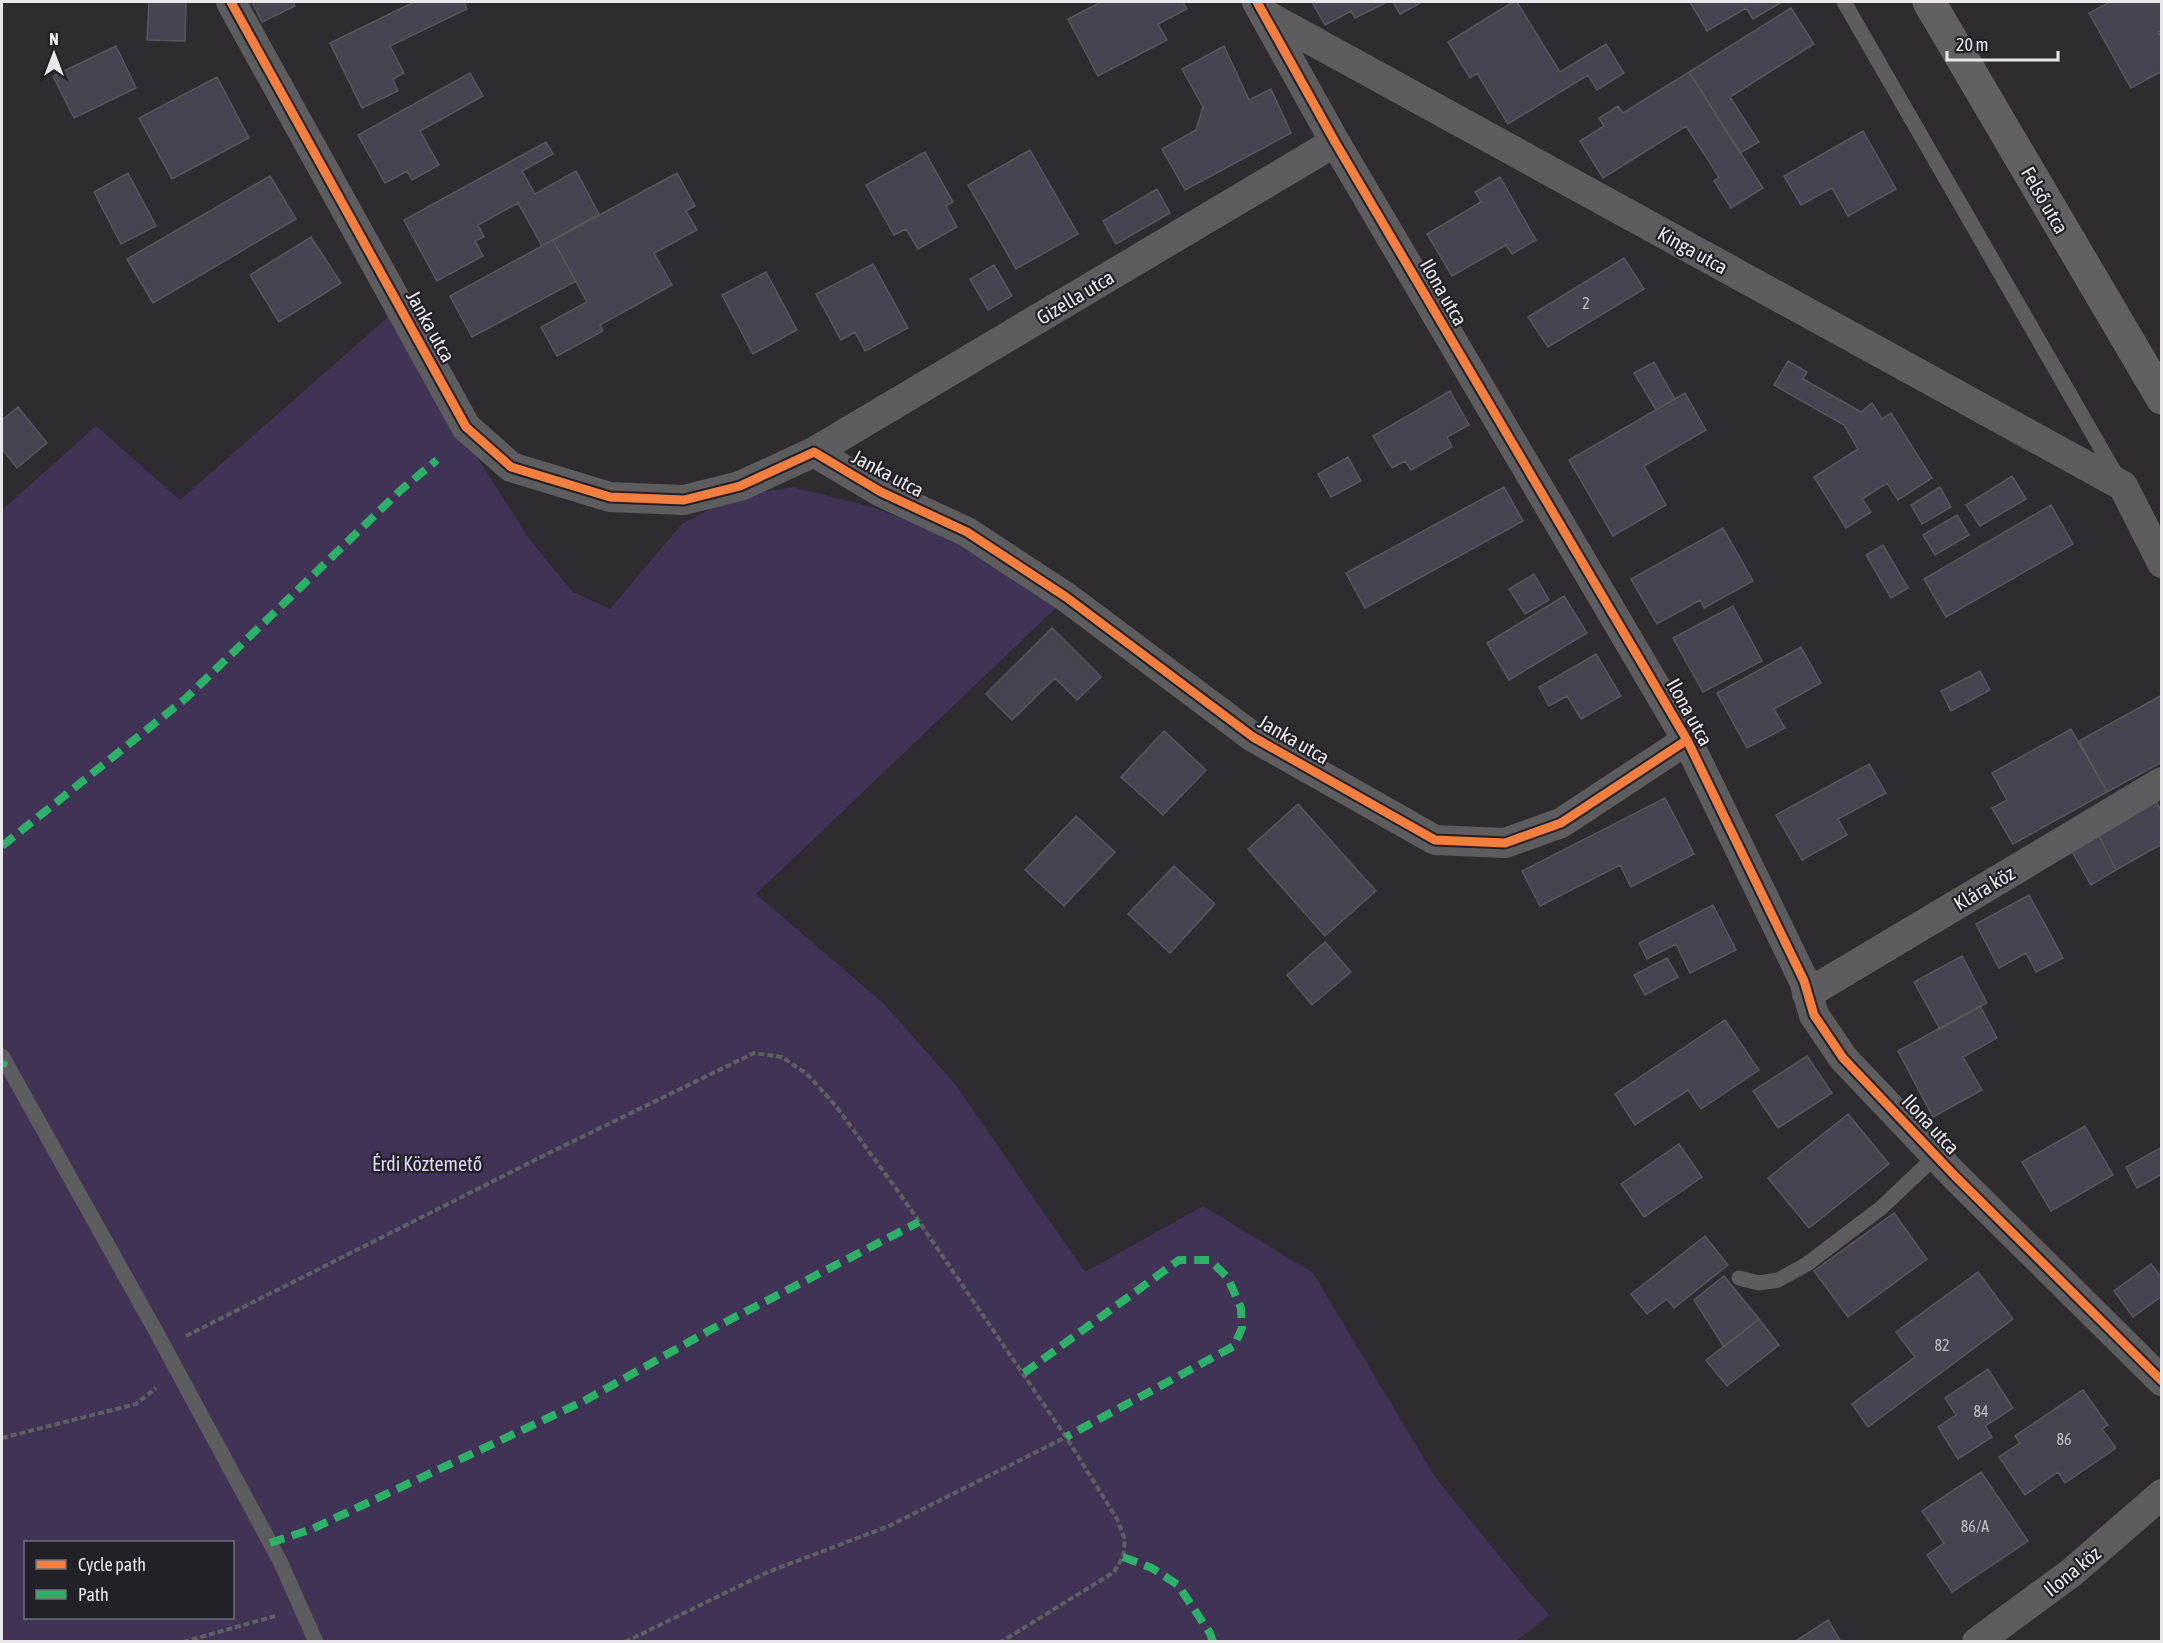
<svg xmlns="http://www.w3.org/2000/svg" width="2163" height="1643" font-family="'Asap Condensed',sans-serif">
  <rect width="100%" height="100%" fill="#2e2c31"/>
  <!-- green -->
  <path fill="#403356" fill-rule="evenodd" d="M388,317L529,539L573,592L610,609L682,524L733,497L793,487L872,507L961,541L1059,605L756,894L884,1004L955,1084L1085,1272L1203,1206L1313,1273L1435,1477L1528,1591L1550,1615L1514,1642L2,1641V510L96,426L180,500ZM26,1542H232V1618H26Z"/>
  <!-- building -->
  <path fill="#484350" stroke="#59575b" stroke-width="1.5" d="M149,2H186L185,41L147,40Z
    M252,2H293L295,6L262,22Z
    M414,2H464L467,9L390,46L404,73L393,79L398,91L362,108L330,43Z
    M1101,2H1183L1187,9L1158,24L1167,40L1098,76L1068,19Z
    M1312,2H1387L1355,18L1351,11L1325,25Z
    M1393,2H1422L1400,14Z
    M1513,2H1517L1560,72L1606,44L1624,73L1597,90L1588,75L1508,124L1477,73L1470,78L1448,42Z
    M1690,2H1782L1753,19L1746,8L1707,31Z
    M2110,2H2162V30L2158,32L2162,38V71L2131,88L2089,13Z
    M1791,8L1814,44L1730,97L1759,142L1740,153L1689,72Z
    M116,46L136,88L74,118L53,76Z
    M1224,46L1249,100L1271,89L1291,133L1185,190L1162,149L1196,130L1203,107L1182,69Z
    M1689,72L1763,188L1731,208L1714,181L1719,177L1686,126L1603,178L1580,141L1604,126L1599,118L1618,106L1623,113Z
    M470,73L483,96L420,131L439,165L412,180L407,171L385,183L358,135Z
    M217,77L249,138L172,179L139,118Z
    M1863,131L1896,189L1848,216L1832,188L1801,205L1784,176Z
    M546,142L553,154L522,171L535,194L576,171L599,214L542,246L518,203L478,225L484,237L475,241L483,256L437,281L404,220Z
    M1030,150L1078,234L1016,269L968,185Z
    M925,152L953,202L946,206L957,227L918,249L906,229L894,235L866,185Z
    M128,173L156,226L121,244L94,192Z
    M677,173L695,206L686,211L697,230L654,253L672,285L600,325L603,331L557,356L541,327L587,302L553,240Z
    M270,176L296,219L153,303L127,259Z
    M1500,177L1536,240L1512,254L1506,245L1452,276L1427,234L1481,202L1475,192Z
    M1157,189L1170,213L1116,244L1103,221Z
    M311,237L341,283L279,322L250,275Z
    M553,240L576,281L472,337L450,296Z
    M1624,258L1644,289L1548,347L1528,317Z
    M873,264L908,328L865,351L855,332L841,340L816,294Z
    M994,265L1012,296L988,310L970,279Z
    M766,272L797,330L753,354L722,295Z
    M1788,361L1807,372L1803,379L1861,412L1872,403L1882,419L1891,413L1932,478L1898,500L1887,483L1862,499L1871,512L1846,528L1814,477L1858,449L1844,425L1774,385Z
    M1654,362L1675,399L1656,410L1634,373Z
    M1450,391L1469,425L1447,437L1452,447L1411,470L1405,461L1392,468L1373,436Z
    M1685,393L1706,430L1644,466L1666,505L1613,536L1569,460Z
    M18,407L47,443L17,468L2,449V420Z
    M1348,457L1361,481L1331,497L1318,474Z
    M2012,476L2026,499L1980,526L1966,505Z
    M1504,487L1523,521L1365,608L1346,573Z
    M1940,487L1951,507L1922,524L1911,505Z
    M2051,505L2073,544L1946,617L1924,579Z
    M1957,515L1969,535L1935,555L1923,535Z
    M1723,528L1753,581L1704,608L1700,600L1657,624L1631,579Z
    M1883,545L1908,588L1891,598L1866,555Z
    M1534,574L1549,600L1525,614L1509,589Z
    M1564,596L1587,633L1509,680L1487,643Z
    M1733,606L1762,661L1703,692L1673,638Z
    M1052,628L1101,677L1077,700L1055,678L1012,720L986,694Z
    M1801,647L1821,683L1774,709L1785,728L1747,748L1717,693Z
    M1596,654L1621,696L1581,719L1567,696L1549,706L1539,687Z
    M1980,671L1990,690L1951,711L1941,691Z
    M2162,695V762L2107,792L2079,741Z
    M2071,729L2107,792L2013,844L1992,808L2007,800L1992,773Z
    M1164,731L1206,770L1163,815L1121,777Z
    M1869,764L1886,793L1838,819L1847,835L1802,860L1776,815Z
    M1665,798L1694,854L1631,887L1620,865L1540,906L1522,871Z
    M2156,801L2162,812V844L2116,870L2098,834Z
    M1298,804L1376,891L1325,936L1248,849Z
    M1076,816L1115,852L1064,906L1025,870Z
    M2098,834L2116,870L2091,885L2071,850Z
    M1174,866L1215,904L1170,953L1128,914Z
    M2029,895L2063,958L2036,972L2026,953L1999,968L1976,924Z
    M1713,905L1736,950L1690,973L1676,944L1647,959L1639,943Z
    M1325,942L1351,972L1312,1005L1287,975Z
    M1962,956L1987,1003L1940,1029L1914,982Z
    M1667,958L1678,977L1645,995L1634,975Z
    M1980,1006L1997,1038L1963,1057L1982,1090L1933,1117L1898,1051Z
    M1725,1020L1759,1070L1701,1109L1688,1090L1635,1125L1615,1094Z
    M1807,1056L1832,1093L1778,1128L1753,1091Z
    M1848,1114L1889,1164L1809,1228L1768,1178Z
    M2085,1126L2113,1175L2051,1211L2022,1162Z
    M1679,1144L1702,1177L1644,1217L1621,1184Z
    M2162,1147V1174L2137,1188L2126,1167Z
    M1894,1213L1927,1259L1848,1317L1814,1271Z
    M1705,1236L1728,1265L1674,1308L1667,1299L1647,1314L1631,1294Z
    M2151,1264L2162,1278V1296L2133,1317L2114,1291Z
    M1978,1272L2013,1319L1868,1427L1852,1404L1915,1357L1896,1332Z
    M1724,1276L1759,1319L1724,1347L1694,1300Z
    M1759,1319L1779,1345L1727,1386L1706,1360Z
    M1988,1369L2013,1408L1985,1426L1992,1437L1958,1459L1938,1427L1956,1415L1945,1398Z
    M2083,1390L2108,1425L2102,1429L2116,1448L2065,1483L2058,1472L2025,1495L1999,1457L2020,1443L2015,1436Z
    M1981,1472L2028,1541L1952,1592L1927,1555L1944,1543L1922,1511Z
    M1828,1620L1841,1642H1794Z"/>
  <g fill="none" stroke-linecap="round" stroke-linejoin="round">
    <!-- path -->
    <path stroke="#605f62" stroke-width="4" stroke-dasharray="6 3" stroke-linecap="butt" d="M186,1336L547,1154L754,1053L782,1057L807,1074L836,1106L905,1201L1066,1437L1117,1519L1125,1540L1123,1557L1114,1572L1001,1642
      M2,1438L136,1404L156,1388
      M183,1642L275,1616
      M625,1642L768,1572L889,1526L1066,1437"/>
    <!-- lane -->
    <path stroke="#5d5c5f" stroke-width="15" d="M1844,2L2118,478
      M2,1056L153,1326L280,1561L316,1642
      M1739,1278L1759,1283L1778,1280L1807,1264L1881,1208L1936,1156"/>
    <!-- street -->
    <path stroke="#5d5c5f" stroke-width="30" d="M231,2L466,427L511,467L610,497L684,500L740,486L814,452L881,492L967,532L1066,597L1253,737L1435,840L1505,843L1561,823L1687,740
      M1257,2L1335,142L1687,740L1804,981L1814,1015L1843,1058L1955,1176L2162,1381
      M1264,14L2123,486L2162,563
      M814,452L1335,142
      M1807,994L2162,782
      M1977,1642L2071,1573L2162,1494"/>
    <!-- secondary -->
    <path stroke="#616064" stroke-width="33" d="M1929,2L2162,398"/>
    <!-- quiet -->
    <path stroke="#2db169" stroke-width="8" stroke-dasharray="15 8" stroke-linecap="butt" d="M2,846L185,699L402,489L437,460
      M2,1066L5,1061
      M1024,1373L1179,1260H1210L1228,1278L1241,1308L1242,1328L1234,1346L1066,1437
      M270,1543L312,1529L584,1401L712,1329L919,1222
      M1123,1557L1152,1568L1178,1585L1210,1633L1213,1642"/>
    <!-- cycleway casing -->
    <g stroke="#232128" stroke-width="13">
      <path id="cycleway" d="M231,2L466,427L511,467L610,497L684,500L740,486L814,452L881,492L967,532L1066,597L1253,737L1435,840L1505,843L1561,823L1687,740
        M1257,2L1335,142L1687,740L1804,981L1814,1015L1843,1058L1955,1176L2162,1381"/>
    </g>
    <!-- cycleway -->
    <use href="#cycleway" stroke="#f27e40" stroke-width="9"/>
  </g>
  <g text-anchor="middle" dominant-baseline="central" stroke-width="4.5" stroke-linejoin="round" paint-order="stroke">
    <!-- number labels -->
    <g font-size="16" fill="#c1bec5">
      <text x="1586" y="303">2</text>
      <text x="1942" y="1345">82</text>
      <text x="1981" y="1411">84</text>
      <text x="2064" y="1439">86</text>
      <text x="1975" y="1526">86/A</text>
    </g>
    <!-- street labels -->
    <g font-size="20" fill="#e9e7ec" stroke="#232128">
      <text transform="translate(2045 200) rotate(60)">Felső utca</text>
      <text transform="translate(1693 250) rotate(29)">Kinga utca</text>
      <text transform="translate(1444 292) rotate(60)">Ilona utca</text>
      <text transform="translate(1075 297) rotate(-31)">Gizella utca</text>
      <text transform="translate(431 326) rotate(61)">Janka utca</text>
      <text transform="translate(888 473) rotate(28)">Janka utca</text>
      <text transform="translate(1690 712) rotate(61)">Ilona utca</text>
      <text transform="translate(1294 739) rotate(30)">Janka utca</text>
      <text transform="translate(1984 888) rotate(-31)">Klára köz</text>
      <text transform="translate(1931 1124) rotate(47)">Ilona utca</text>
      <text transform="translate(2072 1571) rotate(-39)">Ilona köz</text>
    </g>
    <!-- park labels -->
    <g font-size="20" fill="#dfd5f7" stroke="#232128">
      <text x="427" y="1163">Érdi Köztemető</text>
    </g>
  </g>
  <!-- border -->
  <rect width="2163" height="1643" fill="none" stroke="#e9e7ec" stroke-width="6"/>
  <!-- legend -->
  <rect x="24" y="1541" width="210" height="78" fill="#232128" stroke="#727076" stroke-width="1.5"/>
  <rect x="36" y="1560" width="30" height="9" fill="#f27e40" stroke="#727076" stroke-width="1.5"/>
  <text x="78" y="1571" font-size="18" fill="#e9e7ec">Cycle path</text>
  <rect x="36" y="1590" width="30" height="9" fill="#2db169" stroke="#727076" stroke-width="1.5"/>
  <text x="78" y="1601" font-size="18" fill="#e9e7ec">Path</text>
  <!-- north arrow -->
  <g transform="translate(54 54)" stroke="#232128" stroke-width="4.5" paint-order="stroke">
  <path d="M0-4.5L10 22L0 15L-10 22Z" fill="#e9e7ec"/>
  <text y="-9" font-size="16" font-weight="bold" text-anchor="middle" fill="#e9e7ec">N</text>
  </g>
  <!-- scale -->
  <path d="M1947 51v9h111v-9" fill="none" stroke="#e9e7ec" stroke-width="3"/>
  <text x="1956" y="51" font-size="18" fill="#e9e7ec" stroke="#232128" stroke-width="4.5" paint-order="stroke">20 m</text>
</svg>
